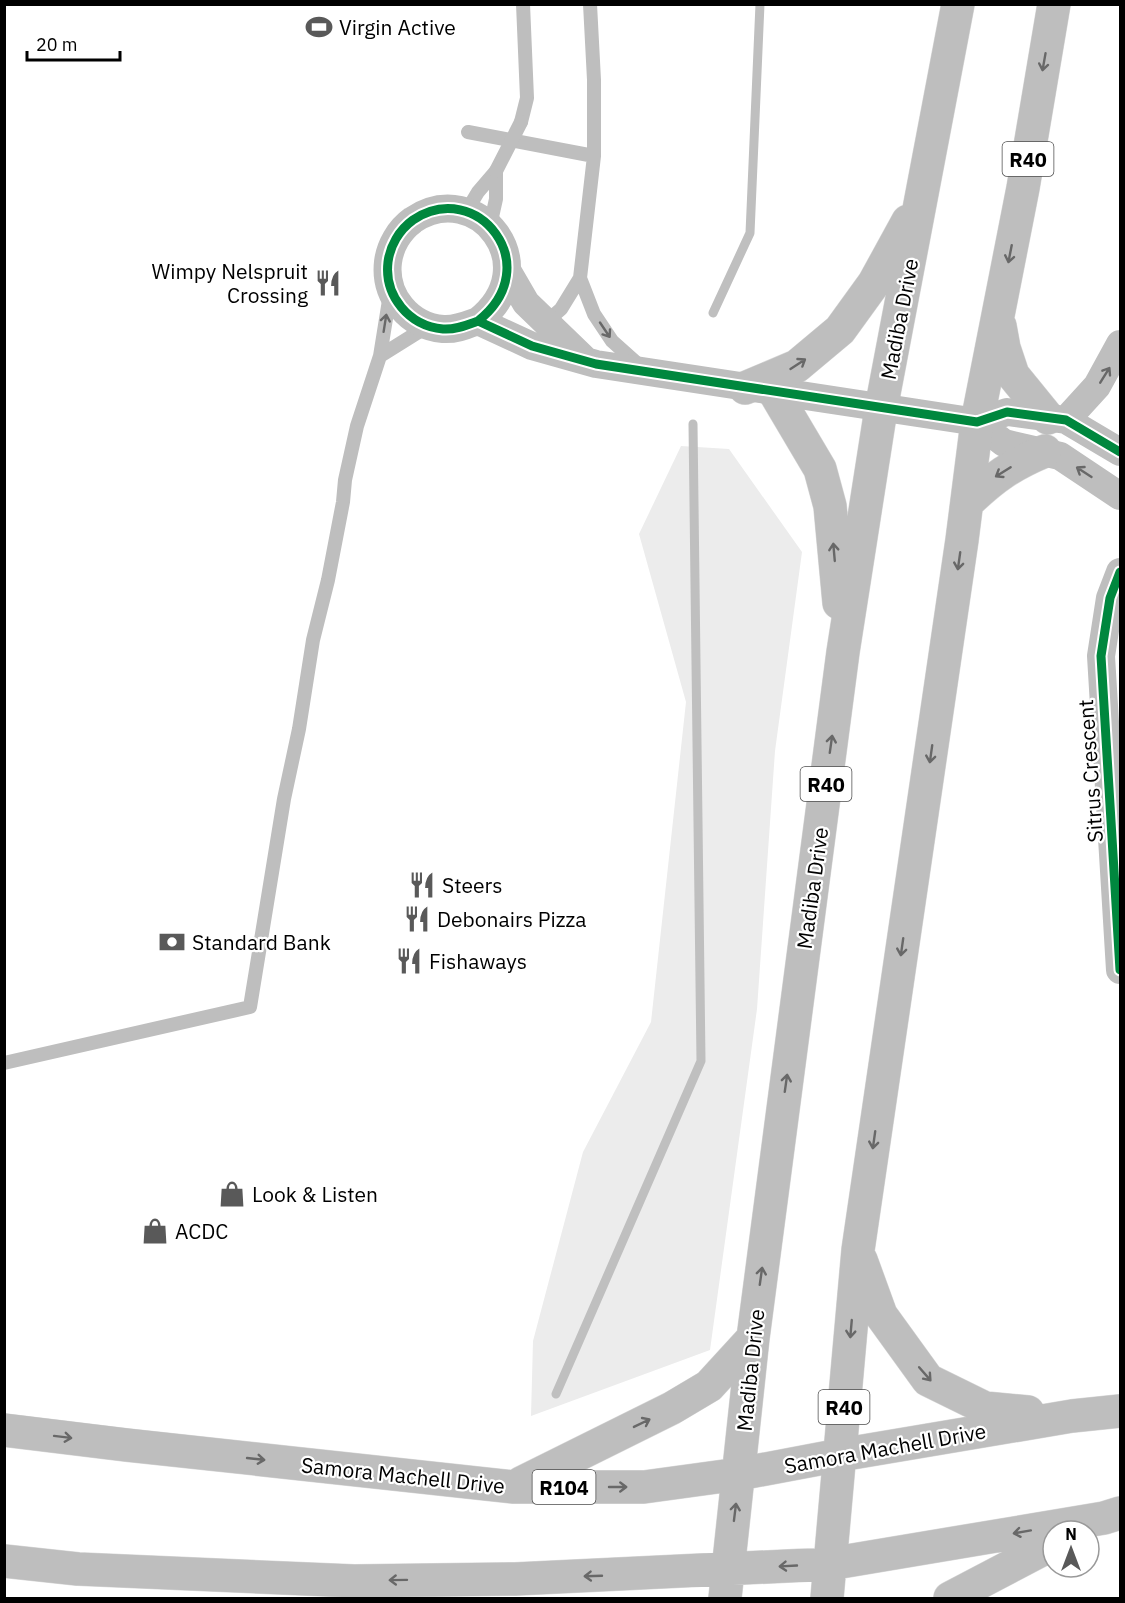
<svg xmlns="http://www.w3.org/2000/svg" width="1125" height="1603" font-family="'IBM Plex Sans',sans-serif">
  <rect width="100%" height="100%" fill="#fff"/>
  <!-- green -->
  <path fill="#ececec" d="M681,446L729,449L802,552L775,751L757,1009L710,1350L531,1416L533,1341L583,1152L651,1022L686,702L639,534Z"/>
  <g fill="none" stroke-linecap="round" stroke-linejoin="round">
    <!-- stream -->
    <path stroke="#bfbfbf" stroke-width="9" d="M713,313L750,233L760,4
      M556,1394L701,1061L693,424"/>
    <!-- primary casing -->
    <g stroke="#dbdbdb" stroke-width="34">
      <path id="primary" d="M1000,326L1004,348L1013,375L1048,418
        M745,388L797,366L840,330L874,283L908,221
        M775,393L820,469L830,506L839,603
        M967,503C993,478 1011,465 1045,451
        M861,1260L881,1315L928,1380L985,1408L1028,1412
        M4,1430L127,1445L514,1487H644L739,1474L840,1455L1072,1416L1120,1411
        M521,1483L672,1408L709,1386L753,1338
        M4,1561L78,1569L354,1581L515,1579L829,1564L1104,1518L1120,1513
        M725,1598L753,1338L843,652L881,409L958,4
        M827,1598L858,1250L962,540L977,422L1023,188L1054,4
        M950,1598L1053,1544"/>
    </g>
    <!-- lane -->
    <path stroke="#bebebe" stroke-width="14" d="M521,122L527,98L523,4
      M468,132L594,156
      M466,212L478,192L496,171
      M490,226L496,199V171
      M580,278L594,314L612,341L640,366
      M545,323L561,309L580,278L594,156V80L590,4
      M380,356L428,326
      M4,1063L250,1007L284,799L299,729L313,640L328,580L343,502L345,480L357,426L380,356L390,294"/>
    <!-- street -->
    <path stroke="#bebebe" stroke-width="28" d="M508,272L526,303L583,358
      M478,321C548,266 477,177 413,220C399,230 390,246 388,262C384,296 409,326 443,329C455,330 467,325 478,321L532,346L596,364L977,422L1007,412L1066,420L1120,452
      M1066,420L1097,386L1120,344
      M977,422L1004,443L1060,456L1120,496
      M1120,572L1110,598L1101,656L1120,970"/>
    <!-- primary -->
    <use href="#primary" stroke="#bebebe" stroke-width="33"/>
    <!-- lane-bridge -->
    <path stroke="#bebebe" stroke-width="14" d="M496,171L521,122"/>
    <!-- cycleway casing -->
    <g stroke="#fff" stroke-width="13">
      <path id="cycleway" d="M478,321C548,266 477,177 413,220C399,230 390,246 388,262C384,296 409,326 443,329C455,330 467,325 478,321L532,346L596,364L977,422L1007,412L1066,420L1120,452
        M1120,572L1110,598L1101,656L1120,970"/>
    </g>
    <!-- cycleway -->
    <use href="#cycleway" stroke="#00873e" stroke-width="9"/>
  </g>
  <!-- one-way arrows -->
  <defs><path id="oneway-shaft" d="M-6 0H5M1.5-3L5.5 0L1.5 3" fill="none" stroke-width="1.6" stroke-linecap="round" stroke-linejoin="round" transform="scale(1.5)"/></defs>
  <g stroke="#686868">
    <use href="#oneway-shaft" transform="translate(1044 62) rotate(100)"/>
    <use href="#oneway-shaft" transform="translate(1010 254) rotate(101)"/>
    <use href="#oneway-shaft" transform="translate(385 323) rotate(-81)"/>
    <use href="#oneway-shaft" transform="translate(605 330) rotate(56)"/>
    <use href="#oneway-shaft" transform="translate(798 364) rotate(-33)"/>
    <use href="#oneway-shaft" transform="translate(1105 375) rotate(-58)"/>
    <use href="#oneway-shaft" transform="translate(1003 472) rotate(148)"/>
    <use href="#oneway-shaft" transform="translate(1084 472) rotate(-147)"/>
    <use href="#oneway-shaft" transform="translate(834 552) rotate(-95)"/>
    <use href="#oneway-shaft" transform="translate(959 561) rotate(98)"/>
    <use href="#oneway-shaft" transform="translate(831 744) rotate(-82)"/>
    <use href="#oneway-shaft" transform="translate(931 754) rotate(98)"/>
    <use href="#oneway-shaft" transform="translate(902 947) rotate(98)"/>
    <use href="#oneway-shaft" transform="translate(786 1083) rotate(-82)"/>
    <use href="#oneway-shaft" transform="translate(874 1140) rotate(98)"/>
    <use href="#oneway-shaft" transform="translate(761 1276) rotate(-82)"/>
    <use href="#oneway-shaft" transform="translate(851 1329) rotate(95)"/>
    <use href="#oneway-shaft" transform="translate(925 1374) rotate(49)"/>
    <use href="#oneway-shaft" transform="translate(642 1423) rotate(-26)"/>
    <use href="#oneway-shaft" transform="translate(63 1437) rotate(7)"/>
    <use href="#oneway-shaft" transform="translate(256 1459) rotate(6)"/>
    <use href="#oneway-shaft" transform="translate(618 1487)"/>
    <use href="#oneway-shaft" transform="translate(735 1512) rotate(-83)"/>
    <use href="#oneway-shaft" transform="translate(1022 1532) rotate(170)"/>
    <use href="#oneway-shaft" transform="translate(788 1566) rotate(177)"/>
    <use href="#oneway-shaft" transform="translate(593 1576) rotate(178)"/>
    <use href="#oneway-shaft" transform="translate(398 1580) rotate(179)"/>
  </g>
  <!-- icons -->
  <defs>
    <g id="stadium-bare" transform="scale(2.07)"><path d="M0-5a6.5 5 0 1 0 0 10a6.5 5 0 1 0 0-10ZM-3.5-1.8h7v3.6h-7Z" fill="#595959" stroke="#fff" stroke-width="2.5" paint-order="stroke"/></g>
    <g id="restaurant-bare" transform="scale(2.07)"><path d="M-5-6h1v4h1v-4h1v4h1v-4h1v5L-1.5 .5V6h-2V.5L-5-1ZM5-6V6H3V1.5H1.5Q1.5-4 5-6Z" fill="#595959" stroke="#fff" stroke-width="2.5" paint-order="stroke"/></g>
    <g id="bank-bare" transform="scale(2.07)"><path d="M-6-4H6V4H-6ZM0-2.3a2.3 2.3 0 1 0 0 4.6a2.3 2.3 0 1 0 0-4.6Z" fill="#595959" stroke="#fff" stroke-width="2.5" paint-order="stroke"/></g>
    <g id="shop-bare" transform="scale(2.07)"><path d="M-5-2.5h2.3a2.7 3.5 0 0 1 5.4 0H5L5.5 6h-11ZM-1.5-2.5h3a1.5 2.3 0 0 0-3 0Z" fill="#595959" stroke="#fff" stroke-width="2.5" paint-order="stroke"/></g>
  </defs>
  <g fill-rule="evenodd">
    <use href="#stadium-bare" x="319" y="27"/>
    <use href="#restaurant-bare" x="328" y="283"/>
    <use href="#restaurant-bare" x="422" y="885"/>
    <use href="#restaurant-bare" x="417" y="919"/>
    <use href="#bank-bare" x="172" y="942"/>
    <use href="#restaurant-bare" x="409" y="961"/>
    <use href="#shop-bare" x="232" y="1194"/>
    <use href="#shop-bare" x="155" y="1231"/>
  </g>
  <g text-anchor="middle" dominant-baseline="central" stroke-width="4.5" stroke-linejoin="round" paint-order="stroke">
    <!-- shield labels -->
    <g fill="#fff" stroke="#4c4c4c" stroke-width="1.5">
      <rect x="1002.5" y="142" width="51" height="34" rx="4.5"/>
      <rect x="800.5" y="767" width="51" height="34" rx="4.5"/>
      <rect x="818.5" y="1390" width="51" height="34" rx="4.5"/>
      <rect x="532.5" y="1470" width="63" height="34" rx="4.5"/>
    </g>
    <g font-size="20" font-weight="bold" fill="#000">
      <text x="1028" y="159">R40</text>
      <text x="826" y="784">R40</text>
      <text x="844" y="1407">R40</text>
      <text x="564" y="1487">R104</text>
    </g>
    <!-- poi labels -->
    <g font-size="21" fill="#000" stroke="#fff" text-anchor="start">
      <text x="339" y="27">Virgin Active</text>
      <text x="308" y="271" text-anchor="end">Wimpy Nelspruit<tspan x="308" dy="24">Crossing</tspan></text>
      <text x="442" y="885">Steers</text>
      <text x="437" y="919">Debonairs Pizza</text>
      <text x="192" y="942">Standard Bank</text>
      <text x="429" y="961">Fishaways</text>
      <text x="252" y="1194">Look &amp; Listen</text>
      <text x="175" y="1231">ACDC</text>
    </g>
    <!-- street labels -->
    <g font-size="21" fill="#000" stroke="#fff">
      <text transform="translate(899 319) rotate(-79)">Madiba Drive</text>
      <text transform="translate(1090 771) rotate(-94)">Sitrus Crescent</text>
      <text transform="translate(812 888) rotate(-82)">Madiba Drive</text>
      <text transform="translate(750 1370) rotate(-84)">Madiba Drive</text>
      <text transform="translate(885 1448) rotate(-10)">Samora Machell Drive</text>
      <text transform="translate(403 1475) rotate(6)">Samora Machell Drive</text>
    </g>
  </g>
  <!-- border -->
  <rect width="1125" height="1603" fill="none" stroke="#000000" stroke-width="12"/>
  <!-- north arrow -->
  <g transform="translate(1071 1549)"><circle r="28" fill="#ffffff" stroke="#999999" stroke-width="1.5"/>
  <path d="M0-4.5L10 22L0 15L-10 22Z" fill="#595959"/>
  <text y="-9" font-size="16" font-weight="bold" text-anchor="middle" fill="#000000">N</text>
  </g>
  <!-- scale -->
  <path d="M27 51v9h93v-9" fill="none" stroke="#000000" stroke-width="3"/>
  <text x="36" y="51" font-size="18" fill="#000000" stroke="#ffffff" stroke-width="4.5" paint-order="stroke">20 m</text>
</svg>
